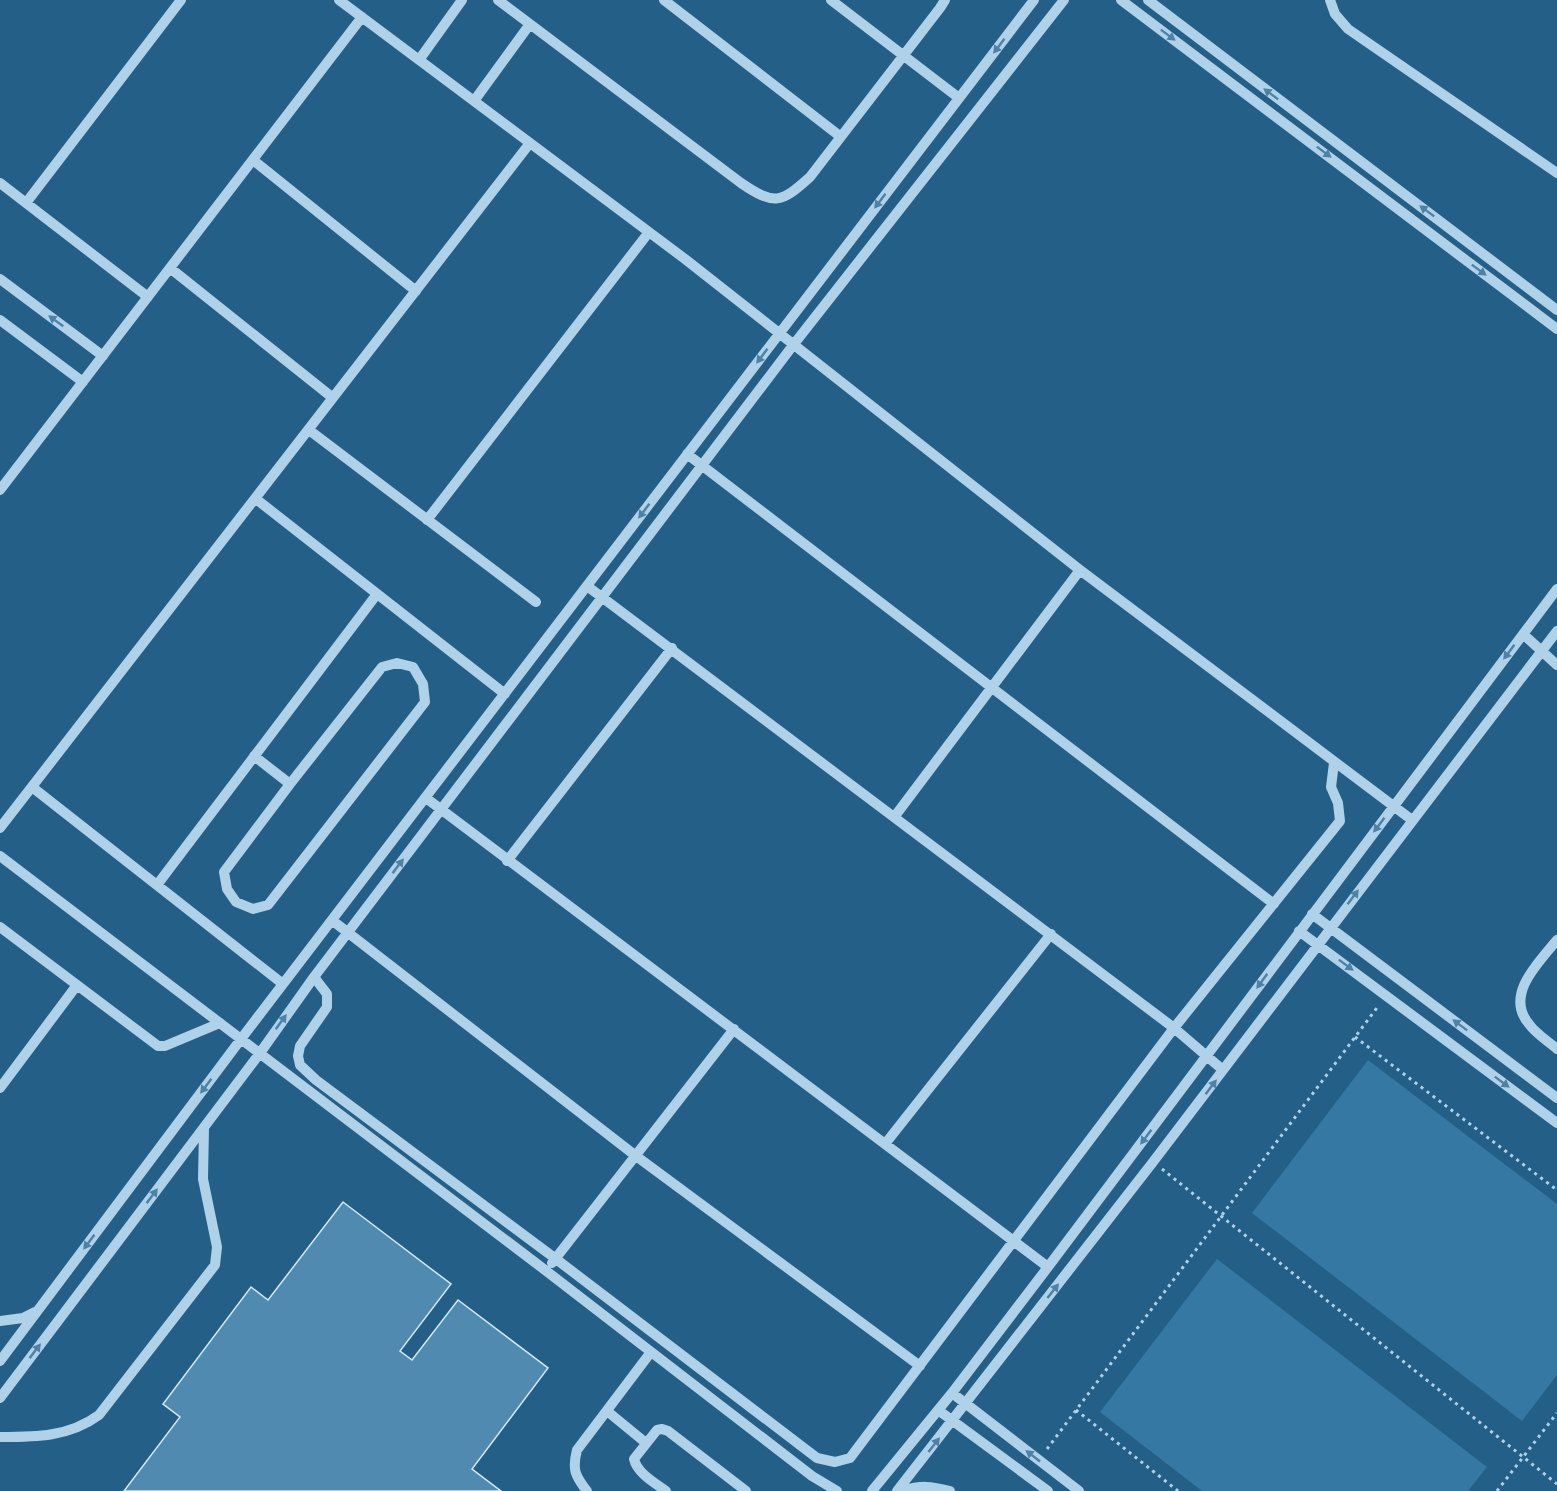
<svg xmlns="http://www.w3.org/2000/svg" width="1557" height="1491" font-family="Cabin,sans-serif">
  <rect width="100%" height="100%" fill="#245f87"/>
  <!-- green -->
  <path fill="#3578a3" d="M1368,1060L1557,1204V1375L1522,1421L1252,1213Z
    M1217,1259L1487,1467L1468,1491H1202L1100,1412Z"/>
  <!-- building -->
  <path fill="#508ab1" stroke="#d3e9f7" stroke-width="1.5" d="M343,1202L451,1284L400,1351L412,1360L458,1300L548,1368L472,1469L501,1491H124L180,1417L163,1404L251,1287L268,1300Z"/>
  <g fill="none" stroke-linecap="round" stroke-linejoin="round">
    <!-- path -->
    <path stroke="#afd2e9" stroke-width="3" stroke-dasharray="3 4.5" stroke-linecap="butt" d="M1355,1037L1557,1190
      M1162,1169L1557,1484
      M1076,1410L1178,1491
      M1047,1449L1379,1005
      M1497,1491L1557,1413"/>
    <!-- minor -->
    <path stroke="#afd2e9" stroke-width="10" d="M339,0L685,259L1080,570L1412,820
      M498,0L741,183C775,206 781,203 810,177L940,8L945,0
      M664,0L841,137
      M831,0L959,98
      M1121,0L1557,329
      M1148,0L1557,310
      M1330,0L1335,14L1348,29L1557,173
      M419,60L462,0
      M474,101L530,24
      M253,160L416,291
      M0,183L148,297
      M26,203L181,0
      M170,268L333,398
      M0,279L103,356
      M0,320L83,382
      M309,430L536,602
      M687,454L1274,904
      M0,490L362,17
      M256,499L505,694
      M427,520L649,232
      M587,586L1174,1028L1223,1070
      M1523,634L1557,665
      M254,756L290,784L382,667L397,663L413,667L423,684L425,702L268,905L253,909L236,902L227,889L224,872L290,784
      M32,787L283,984
      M426,798L1048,1267
      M895,816L1080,570
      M0,828L530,143
      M0,856L545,1270L812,1476L837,1491
      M507,861L672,648
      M157,885L377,594
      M1312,914L1557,1098
      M333,921L636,1156L920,1366
      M0,927L158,1046H165L220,1023
      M1299,931L1557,1123
      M1557,940C1539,962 1504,995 1529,1024C1536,1034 1548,1041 1557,1049
      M314,977L327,994V1007L300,1046L298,1056L300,1065L316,1080L556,1259L817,1458L835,1462L850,1458L1174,1028L1340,821L1338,803L1331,787L1334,763
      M0,1088L77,985
      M885,1144L1051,934
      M552,1263L734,1029
      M0,1321L23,1318L35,1312
      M0,1361L241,1039L1034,0
      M952,1393L1079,1491
      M0,1398L260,1053L314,977L794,344L1064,0
      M938,1410L1048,1491
      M607,1411L646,1443
      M0,1437C36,1437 69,1437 99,1415L215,1265L217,1247L203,1179L204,1128
      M587,1491C575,1476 572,1469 577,1450L651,1352
      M666,1491C655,1483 637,1473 634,1459L657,1430L662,1429L668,1431L746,1491
      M872,1491L952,1393L1048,1267L1557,589
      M897,1491L1153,1162L1557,631
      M902,1491C921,1485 931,1486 950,1491"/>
  </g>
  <!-- one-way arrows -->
  <defs><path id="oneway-solid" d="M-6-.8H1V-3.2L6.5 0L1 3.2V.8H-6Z" transform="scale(1.5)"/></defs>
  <g fill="#4e82a4">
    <use href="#oneway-solid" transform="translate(1168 35) rotate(37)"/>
    <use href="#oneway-solid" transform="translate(999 46) rotate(127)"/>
    <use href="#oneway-solid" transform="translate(1271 94) rotate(-143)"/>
    <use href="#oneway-solid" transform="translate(1324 152) rotate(37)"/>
    <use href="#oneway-solid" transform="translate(880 201) rotate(127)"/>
    <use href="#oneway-solid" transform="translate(1427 211) rotate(-143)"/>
    <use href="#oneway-solid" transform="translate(1479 270) rotate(37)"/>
    <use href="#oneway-solid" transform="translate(56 321) rotate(-144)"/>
    <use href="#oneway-solid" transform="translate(762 356) rotate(127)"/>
    <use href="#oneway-solid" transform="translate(644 511) rotate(127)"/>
    <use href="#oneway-solid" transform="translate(1509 652) rotate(127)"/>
    <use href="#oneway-solid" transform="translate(1379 825) rotate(127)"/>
    <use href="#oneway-solid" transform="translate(398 866) rotate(-53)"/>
    <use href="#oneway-solid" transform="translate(1353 897) rotate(-53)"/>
    <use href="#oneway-solid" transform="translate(1346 965) rotate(37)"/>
    <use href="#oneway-solid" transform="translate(1262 981) rotate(126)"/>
    <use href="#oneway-solid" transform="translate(281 1022) rotate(-54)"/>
    <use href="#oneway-solid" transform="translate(1460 1025) rotate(-143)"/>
    <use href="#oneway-solid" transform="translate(1502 1082) rotate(37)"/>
    <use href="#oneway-solid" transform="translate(206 1086) rotate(127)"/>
    <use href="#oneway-solid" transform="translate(1211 1087) rotate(-53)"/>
    <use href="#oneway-solid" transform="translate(1146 1137) rotate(127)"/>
    <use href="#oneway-solid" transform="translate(152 1196) rotate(-53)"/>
    <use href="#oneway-solid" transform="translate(89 1242) rotate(127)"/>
    <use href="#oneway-solid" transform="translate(1053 1291) rotate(-52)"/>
    <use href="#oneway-solid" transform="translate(35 1351) rotate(-53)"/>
    <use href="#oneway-solid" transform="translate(934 1445) rotate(-52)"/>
    <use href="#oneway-solid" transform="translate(1033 1456) rotate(-142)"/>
  </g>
</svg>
